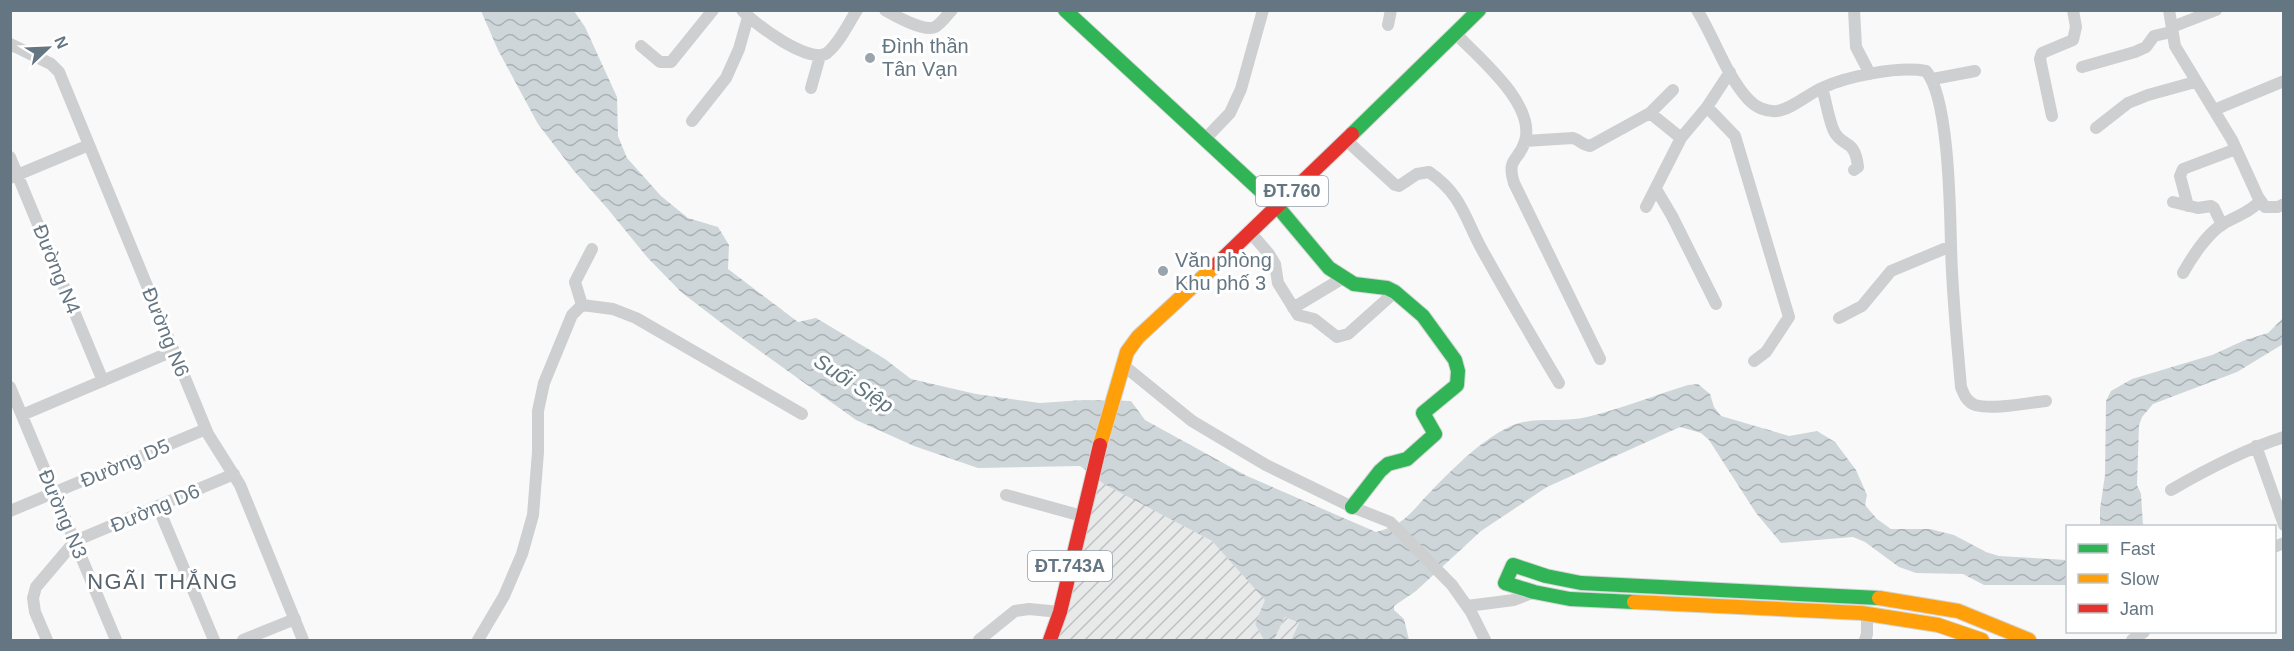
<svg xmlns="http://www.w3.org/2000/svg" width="2294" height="651" font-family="Arial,sans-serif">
  <defs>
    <pattern id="industrial-furrows" width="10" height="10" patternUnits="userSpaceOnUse" patternTransform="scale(1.5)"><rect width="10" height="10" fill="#e8e9e9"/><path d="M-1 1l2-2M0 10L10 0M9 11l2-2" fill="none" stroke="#c0c1c2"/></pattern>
    <pattern id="water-waves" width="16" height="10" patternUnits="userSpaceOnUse" patternTransform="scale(1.5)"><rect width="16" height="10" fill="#ced6d9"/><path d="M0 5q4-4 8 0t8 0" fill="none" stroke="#abb2b5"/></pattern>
  </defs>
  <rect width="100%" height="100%" fill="#f9f9f9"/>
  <!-- industrial -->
  <path fill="url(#industrial-furrows)" d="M1097,479L1212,541L1266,600L1255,624L1264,640H1057Z
    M1285,617L1299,623L1291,640H1274Z"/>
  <!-- water -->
  <path fill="url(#water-waves)" d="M481,11H574L585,27L617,97L618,136L627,158L661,196L688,218L718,227L729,245L728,269L798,322L816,318L885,359L911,379L976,394L1040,403L1084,400L1131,401L1145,420L1247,476L1376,532C1406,525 1413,509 1433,489C1456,466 1481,440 1511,426C1533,416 1562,423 1587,417C1621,409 1655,395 1688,385L1698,384L1710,394L1714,407L1721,416L1789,436L1817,431L1835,442L1856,470L1867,495L1865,505L1877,519L1891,529H1930L1954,535L1986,552L1999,556L2067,560V585H1984L1963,574L1916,573L1899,567L1865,542L1853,537L1781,543L1756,513L1709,440L1701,433L1680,427L1547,487L1481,531L1416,591L1394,606V610L1404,619L1409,640H1291L1299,623L1285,617L1274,640H1264L1255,624L1265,600L1212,541L1104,484L1080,466L978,468L914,446L856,420L728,328L681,292L647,257L607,208L574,171L538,124L498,50Z
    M2283,318V344L2237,372L2153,404L2142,417L2139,425L2137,485L2141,494L2143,526H2100V509L2105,475L2106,401L2111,391L2132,379L2212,355L2245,340L2268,333Z"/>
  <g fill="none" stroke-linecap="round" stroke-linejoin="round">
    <!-- fast casing -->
    <g stroke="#d5d6d7" stroke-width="16">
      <path id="fast" d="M1065,10L1277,206L1329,268L1354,284L1387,288L1395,292L1423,316L1455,360L1458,371L1457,385L1423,413L1435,434L1407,459L1388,464L1380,471L1352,507
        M1352,134L1479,10
        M1634,602L1570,599L1534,592L1505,583L1513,565L1546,576L1581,583L1879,598"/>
    </g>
    <!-- slow casing -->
    <g stroke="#d5d6d7" stroke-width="16">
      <path id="slow" d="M1100,445L1127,352L1138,337L1217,264
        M1879,598L1958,611L2029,640
        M1634,602L1861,613L1938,625L1982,640"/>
    </g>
    <!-- jam casing -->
    <g stroke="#d5d6d7" stroke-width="16">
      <path id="jam" d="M1217,264L1352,134
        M1050,640L1060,612L1100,445"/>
    </g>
    <!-- street -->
    <path stroke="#cecfd0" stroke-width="12" d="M742,10C754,24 810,65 827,53C840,42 848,24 857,10
      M885,10C895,16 924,32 935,27C941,24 947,15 952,10
      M1697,10C1714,37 1727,77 1748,99C1755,107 1766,112 1777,111C1792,109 1808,94 1822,88C1847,76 1899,66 1926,71C1949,98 1950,208 1951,246C1952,293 1957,340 1961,387C1964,395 1967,402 1975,405C1994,410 2026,403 2046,401
      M1854,10L1856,47L1870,74
      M2169,10L2175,46L2232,140L2258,197L2265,207H2278L2284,204
      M1388,25L1391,10
      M2172,27L2216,10
      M1455,33C1478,57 1536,104 1525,141C1519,162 1506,157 1514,183L1600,359
      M10,44L51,64L59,72L208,434L240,485L303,640
      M641,46L660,62H671L713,10
      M2082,67L2135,52L2146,47L2154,36L2171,32
      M1933,79L1975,71
      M811,88L820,56
      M1822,88C1826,100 1829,123 1835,133C1844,148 1855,139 1858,167L1854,170
      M1707,107L1735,136L1789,317L1766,352L1754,361
      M2214,110L2284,81
      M1650,113L1673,90
      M2052,116L2040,59L2042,53L2073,40L2076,27L2073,10
      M692,121L726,78L739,49L748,17
      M2096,128L2128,103L2148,95L2195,82
      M1205,139L1230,113L1241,89L1263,10
      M1346,140L1395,185L1399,186L1417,174L1429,172C1464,196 1465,221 1485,255C1509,298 1534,341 1559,383
      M1525,141L1573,138C1580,140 1582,145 1590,146L1650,113L1681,138
      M10,157L103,381
      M10,178L89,145
      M1656,189L1672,216L1716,304
      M2173,202L2198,208L2211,206L2214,208L2222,225
      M2188,206L2180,176L2183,169L2236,149
      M1646,207L1681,138L1707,107L1730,72
      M1250,232L1269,254L1275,264L1278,283L1298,315L1314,319L1337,337L1348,334L1395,292
      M2183,273C2192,257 2208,233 2223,224C2236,216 2249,213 2260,201
      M582,305L575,282L592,249
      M1293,308L1343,278
      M1839,318L1862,306L1891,271L1951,246
      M1123,365L1192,421L1266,465L1352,507L1390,522L1452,585L1471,612L1485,640
      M10,387L116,640
      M22,415L173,351
      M2256,446L2284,525
      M2171,490C2207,469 2243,450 2284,437
      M1006,495L1082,516
      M158,507L214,640
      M10,511L206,429
      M2274,547L2284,543
      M1467,606L1514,600L1534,592
      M47,640L35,612L33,598L36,587L75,541L234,474
      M243,640L295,619
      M478,640L504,596L522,554L533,515L538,452V411L544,383L572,315L582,305L613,309L636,318L802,414
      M979,640L1015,611L1029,609L1060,612
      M1865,640L1867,634V614
      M2132,640L2144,632"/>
    <!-- fast -->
    <use href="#fast" stroke="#30b455" stroke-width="14"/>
    <!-- slow -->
    <use href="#slow" stroke="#ff9f0a" stroke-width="14"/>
    <!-- jam -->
    <use href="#jam" stroke="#e5322d" stroke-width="14"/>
  </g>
  <!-- markers -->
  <g fill="#99a4ac" stroke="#fff" stroke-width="2">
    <circle cx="870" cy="58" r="6"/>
    <circle cx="1163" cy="271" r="6"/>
  </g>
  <g text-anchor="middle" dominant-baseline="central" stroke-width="6" stroke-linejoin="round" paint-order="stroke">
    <!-- shield labels -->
    <g fill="#fff" stroke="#939fa8" stroke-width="1.5">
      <rect x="1256" y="176" width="72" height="30" rx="4.5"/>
      <rect x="1028" y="551" width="84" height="30" rx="4.5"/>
    </g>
    <g font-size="18" font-weight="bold" fill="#657683">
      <text x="1292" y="191">ĐT.760</text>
      <text x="1070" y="566">ĐT.743A</text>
    </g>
    <!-- poi labels -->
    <g font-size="20" fill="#657683" stroke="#fff" text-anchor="start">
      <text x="882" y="46">Đình thần<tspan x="882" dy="23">Tân Vạn</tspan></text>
      <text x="1175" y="260">Văn phòng<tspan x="1175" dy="23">Khu phố 3</tspan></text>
    </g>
    <!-- street labels -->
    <g font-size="20" fill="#657683" stroke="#fff">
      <text transform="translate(57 269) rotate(68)">Đường N4</text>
      <text transform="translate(166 332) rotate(68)">Đường N6</text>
      <text transform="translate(125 463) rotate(-23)">Đường D5</text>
      <text transform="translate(155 508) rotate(-23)">Đường D6</text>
      <text transform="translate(63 514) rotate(67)">Đường N3</text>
    </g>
    <!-- water labels -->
    <g font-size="21" font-style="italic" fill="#60757c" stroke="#fff">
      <text transform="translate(854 383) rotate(33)">Suối Siệp</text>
    </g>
    <!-- quarter labels -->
    <g font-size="22" letter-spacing="1.5" fill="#57646e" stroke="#fff">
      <text x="163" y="581">NGÃI THẮNG</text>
    </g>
  </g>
  <!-- border -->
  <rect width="2294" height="651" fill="none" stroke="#657683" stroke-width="24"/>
  <!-- legend -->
  <rect x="2066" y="525" width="210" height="108" fill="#ffffff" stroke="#c1c8cd" stroke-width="1.5"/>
  <rect x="2078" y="544" width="30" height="9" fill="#30b455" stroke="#c1c8cd" stroke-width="1.5"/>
  <text x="2120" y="555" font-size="18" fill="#657683">Fast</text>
  <rect x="2078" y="574" width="30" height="9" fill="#ff9f0a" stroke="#c1c8cd" stroke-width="1.5"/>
  <text x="2120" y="585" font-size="18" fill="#657683">Slow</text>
  <rect x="2078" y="604" width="30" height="9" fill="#e5322d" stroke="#c1c8cd" stroke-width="1.5"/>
  <text x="2120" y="615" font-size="18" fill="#657683">Jam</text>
  <!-- north arrow -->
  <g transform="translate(48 48) rotate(67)" stroke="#ffffff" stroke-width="4.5" paint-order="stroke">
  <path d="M0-4.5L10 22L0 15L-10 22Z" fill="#657683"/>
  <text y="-9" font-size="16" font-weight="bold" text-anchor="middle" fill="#657683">N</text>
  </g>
</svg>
